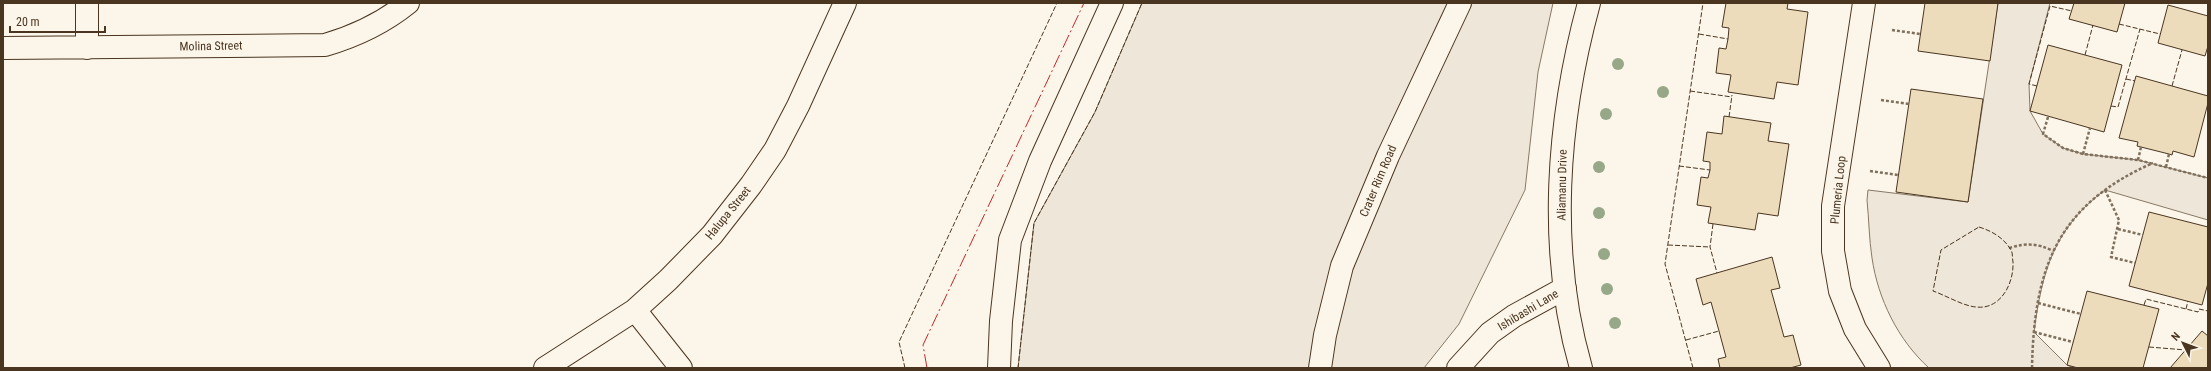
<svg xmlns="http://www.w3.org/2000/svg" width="2211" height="371" font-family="'Roboto Condensed',sans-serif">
  <rect width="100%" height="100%" fill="#fbf6e9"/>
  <!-- green -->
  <path fill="#ede6d9" stroke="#887966" d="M1142,3H1553L1538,72L1525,190L1459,324L1424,368H1018L1034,223L1095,112Z
    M1998,3H2050L2029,84L2030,111L2043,134L2063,148L2083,154L2138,160L2208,178V220L2105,190C2054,228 2042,271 2034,332L2067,365L2074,368H1929C1898,340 1878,299 1872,258C1869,239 1869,219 1867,200L1868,190L1968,202Z"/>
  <!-- building -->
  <path fill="#ecdcbc" stroke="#4a3520" d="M1726,3H1788L1787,9L1808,12L1798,85L1777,82L1774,99L1728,92L1731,75L1716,73L1719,48L1726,49L1728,39L1729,28L1722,27Z
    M1925,3H1998L1990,61L1918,51Z
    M2074,3H2125L2117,32L2069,19Z
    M2168,5L2208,16V46L2205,56L2158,43Z
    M2048,45L2122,65L2104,132L2030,111Z
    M2136,76L2208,96V103L2194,157L2173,151L2172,155L2169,154L2137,146L2138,142L2119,138Z
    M1911,89L1983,99L1968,202L1896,192Z
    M1724,116L1771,123L1768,141L1789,144L1778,216L1758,213L1755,230L1708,223L1711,207L1697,205L1701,177L1708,178L1710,170V162L1703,161L1707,132L1722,134Z
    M2149,212L2208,227V283L2202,305L2129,286Z
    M1772,257L1780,288L1771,290L1773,297L1784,337L1793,335L1801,365L1790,368H1720L1718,359L1726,357L1719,331L1711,302L1703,305L1696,279Z
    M2087,291L2159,309L2143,368H2078L2067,365Z
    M2202,331L2208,336V368H2170Z"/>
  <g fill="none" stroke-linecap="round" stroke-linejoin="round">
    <!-- minor casing -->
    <g stroke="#4a3520" stroke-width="24">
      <path id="minor" d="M87,3V48
        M1864,3L1833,206V251L1840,291L1855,329L1879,368
        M3,48L325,45C356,36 382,24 408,3
        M635,310L681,368
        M545,368L635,310L668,280L712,235L751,185L775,150L798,106L845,3
        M999,368L1001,321L1010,240L1040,161L1112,3
        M1320,368L1325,335L1342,266L1388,156L1460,3
        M1458,368L1490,333L1514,316L1565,288
        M1581,368C1547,250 1557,120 1589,3"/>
    </g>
    <!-- path -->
    <path stroke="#7f6f5c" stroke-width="2.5" stroke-dasharray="3 2" stroke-linecap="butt" d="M1892,30L1920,34
      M1881,100L1909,104
      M2048,117L2043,134L2063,148L2083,154L2138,160L2208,178
      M2083,154L2090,128
      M2138,160L2141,147
      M2166,167L2169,154
      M1870,171L1898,175
      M2105,190L2119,220L2111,257L2135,263
      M2118,229L2143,235
      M2009,248C2026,243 2037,243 2053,251
      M2038,303L2081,314
      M2034,332L2073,342
      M2032,368C2034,268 2057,205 2153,163"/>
    <!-- minor -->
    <use href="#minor" stroke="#fbf6e9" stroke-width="22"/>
    <!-- fence -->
    <path stroke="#4a3520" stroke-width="1" stroke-dasharray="5 2" stroke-linecap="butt" d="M2119,24L2160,34
      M1699,34L1728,39
      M2085,55L2093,25
      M2126,79L2135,81
      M2037,86L2029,84L2050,6L2072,11
      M2172,86L2182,50
      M1690,91L1732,97
      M2111,106L2118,107L2140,29
      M1729,117L1732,95
      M1679,166L1710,170
      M1713,224L1710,247L1717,273
      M1979,227C1992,231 2004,238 2011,250C2013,253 2012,258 2013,262C2014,283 2001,310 1976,307C1963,306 1945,295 1933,291L1941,250Z
      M1668,245L1710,247
      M2144,305L2146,299L2198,312L2199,309L2208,311
      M2186,309L2188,301
      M1686,340L1719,331
      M2149,347L2186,350
      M905,368L899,342L1057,3
      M1018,368L1034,223L1095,112L1142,3
      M1693,368L1665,264L1703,3"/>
    <!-- power -->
    <path stroke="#c62828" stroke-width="1" stroke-dasharray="14 3 2 3" stroke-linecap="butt" d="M927,368L923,345L1084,3"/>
  </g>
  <!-- trees -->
  <g fill="#96a887">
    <circle cx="1618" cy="64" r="6"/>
    <circle cx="1663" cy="92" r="6"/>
    <circle cx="1606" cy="114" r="6"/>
    <circle cx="1599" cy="167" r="6"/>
    <circle cx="1599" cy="213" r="6"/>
    <circle cx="1604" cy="254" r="6"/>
    <circle cx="1607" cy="289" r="6"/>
    <circle cx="1615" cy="323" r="6"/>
  </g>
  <g text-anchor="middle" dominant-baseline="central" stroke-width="3" stroke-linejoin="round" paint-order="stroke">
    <!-- street labels -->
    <g font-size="12" fill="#4a3520" stroke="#fbf6e9">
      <text transform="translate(211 46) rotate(-1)">Molina Street</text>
      <text transform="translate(1378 181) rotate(-67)">Crater Rim Road</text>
      <text transform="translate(1562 185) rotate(-89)">Aliamanu Drive</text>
      <text transform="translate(1838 190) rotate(-84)">Plumeria Loop</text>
      <text transform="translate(728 213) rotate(-51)">Halupa Street</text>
      <text transform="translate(1528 310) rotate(-31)">Ishibashi Lane</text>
    </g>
  </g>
  <!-- border -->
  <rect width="2211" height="371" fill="none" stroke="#4a3520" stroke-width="8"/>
  <!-- north arrow -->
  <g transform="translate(2183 343) rotate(312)" stroke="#fbf6e9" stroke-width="3" paint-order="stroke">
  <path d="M0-3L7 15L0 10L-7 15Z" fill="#4a3520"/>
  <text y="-6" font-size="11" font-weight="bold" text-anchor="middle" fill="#4a3520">N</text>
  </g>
  <!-- scale -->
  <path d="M10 26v6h95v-6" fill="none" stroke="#4a3520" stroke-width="2"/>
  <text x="16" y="26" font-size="12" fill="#4a3520" stroke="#fbf6e9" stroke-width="3" paint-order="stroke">20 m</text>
</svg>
